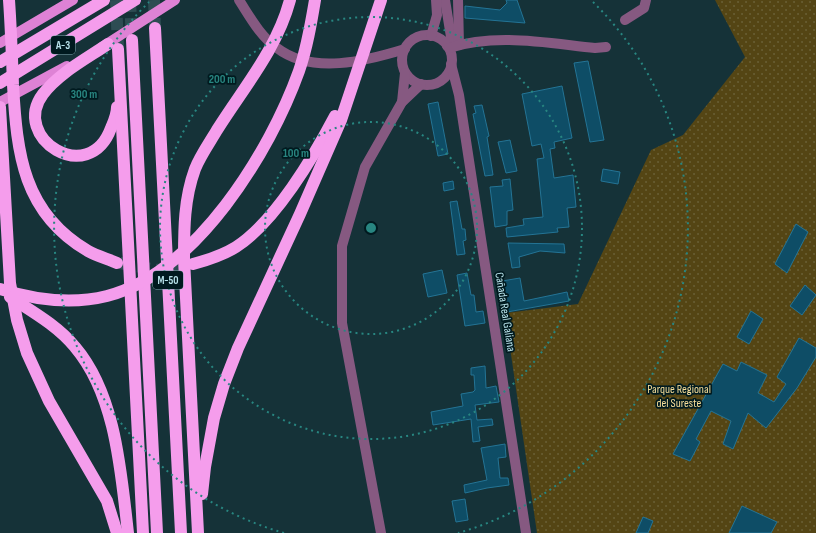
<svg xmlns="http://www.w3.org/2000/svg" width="816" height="533" font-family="'Sofia Sans Condensed',sans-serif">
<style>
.grass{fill:url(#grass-dots)}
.building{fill:#0e4d66;stroke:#247495}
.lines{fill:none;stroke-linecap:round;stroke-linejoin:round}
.highway-tunnel{stroke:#2d4c53;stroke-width:12;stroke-dasharray:12 6;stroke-linecap:butt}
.minor{stroke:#865981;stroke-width:10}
.major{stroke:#de82d5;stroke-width:10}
.highway{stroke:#f59dec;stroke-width:12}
.ring{fill:none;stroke:#288681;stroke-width:2;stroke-dasharray:2 4}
.labels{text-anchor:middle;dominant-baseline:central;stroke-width:3.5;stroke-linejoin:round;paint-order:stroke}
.shield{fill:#001a1f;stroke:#80a6ad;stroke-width:1}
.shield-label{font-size:11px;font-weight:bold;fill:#b7e2ea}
.street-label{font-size:12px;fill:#b7e2ea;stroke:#001a1f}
.park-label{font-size:12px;fill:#f8df9a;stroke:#001a1f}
.centre{fill:#288681;stroke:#001a1f;stroke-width:2}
.ring-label{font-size:12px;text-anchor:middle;font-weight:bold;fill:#288681;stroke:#001a1f;stroke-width:3.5;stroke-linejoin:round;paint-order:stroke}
</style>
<defs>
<pattern id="grass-dots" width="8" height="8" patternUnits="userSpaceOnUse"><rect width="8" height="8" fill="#544514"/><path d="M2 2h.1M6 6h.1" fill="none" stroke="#6a6036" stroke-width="1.8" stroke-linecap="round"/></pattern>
</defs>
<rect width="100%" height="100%" fill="#153238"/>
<polygon class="grass" points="715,0 816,0 816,533 537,533 505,313 578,304 651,150 683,135 745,57"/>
<g class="building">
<polygon points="506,0 517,0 525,23 465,18 465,6 500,10 507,3"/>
<polygon points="588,61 604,140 590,142 574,63"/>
<polygon points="562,86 572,138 554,142 555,148 550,149 554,178 573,175 576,207 567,208 569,227 557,228 558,232 507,237 506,228 524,225 523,219 543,217 537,159 544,158 541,144 532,146 522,94"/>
<polygon points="438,102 448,154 438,156 428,104"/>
<polygon points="482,105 489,136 487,137 493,175 485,176 473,114 476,113 474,106"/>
<polygon points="510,140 517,171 506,173 498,142"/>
<polygon points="603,169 620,172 618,184 601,181"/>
<polygon points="510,179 513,210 507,211 507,225 495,227 490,187 503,186 502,180"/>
<polygon points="453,181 454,189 444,191 443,183"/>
<polygon points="457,201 462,229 465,229 466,240 463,241 465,254 457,255 450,202"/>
<polygon points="796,224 808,232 787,273 775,264"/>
<polygon points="508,243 564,244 565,253 540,251 519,257 520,267 512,268"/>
<polygon points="442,270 447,293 428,297 423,274"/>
<polygon points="467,273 471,295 474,295 476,312 483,311 485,323 465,326 457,275"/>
<polygon points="520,278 524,301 567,292 569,301 507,312 502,281"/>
<polygon points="805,285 816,295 802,315 790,306"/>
<polygon points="751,311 763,319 749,344 737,337"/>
<polygon points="799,338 816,348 816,357 797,388 766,428 748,413 733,449 723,444 731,421 711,411 696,439 700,442 690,461 673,454 723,364 737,371 741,362 767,375 758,393 774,402 786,384 777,377"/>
<polygon points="485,366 486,388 496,386 499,402 475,405 477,420 492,419 493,425 478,427 480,441 473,442 471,419 433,425 431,412 463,406 461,394 473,392 475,390 474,375 471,375 471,368"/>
<polygon points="505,444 506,457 498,458 500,478 508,478 509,485 487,488 465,493 464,485 487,480 481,448"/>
<polygon points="465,499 468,520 456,522 452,501"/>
<polygon points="742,506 777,522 771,533 729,533"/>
<polygon points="643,517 653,521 648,533 636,533"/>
</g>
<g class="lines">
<g class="highway-tunnel">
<polyline points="116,0 118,47"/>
<polyline points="130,0 132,40"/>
<polyline points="154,0 155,28"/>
<polyline points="120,263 157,270 193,264"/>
</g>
<g class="minor">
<path d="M239 0C250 17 260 36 277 48 312 75 366 61 405 49"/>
<polyline points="445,0 451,37 447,46"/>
<polyline points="458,0 459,45"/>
<polyline points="625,20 644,8 646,0"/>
<circle cx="427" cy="60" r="25"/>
<polyline points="431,36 437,15 436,0"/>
<path d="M449 48C496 33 546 43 595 48L606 47"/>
<polyline points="451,64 459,95 526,533"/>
<polyline points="402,102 405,73"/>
<polyline points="381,533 342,323 342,246 365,167 402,102 421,84"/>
</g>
<g class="major">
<polyline points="0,43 73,0"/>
<polyline points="102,47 175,0"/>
<polyline points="0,102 67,66"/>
</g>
<g class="highway">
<path d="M9 0C11 28 12 57 13 85 17 154 23 213 88 251 97 256 108 259 117 263"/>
<polyline points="155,28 181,533"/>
<polyline points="132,40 157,533"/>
<path d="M108 44C86 59 59 73 43 94 10 138 89 188 111 128 114 121 117 115 117 107"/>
<polyline points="118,49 143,533"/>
<polyline points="0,62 104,0"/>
<polyline points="0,83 135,0"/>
<polyline points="0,107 10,283 17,320 27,353 49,401 107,501 117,533"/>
<path d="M193 264C208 260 223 255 236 247 275 222 314 156 335 116"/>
<path d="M0 289C35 300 71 305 107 296 196 273 270 152 299 71 307 48 311 24 315 0"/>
<path d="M10 297C33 312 58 326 75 347 116 395 121 473 128 533"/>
<polyline points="202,494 205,467 214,418 224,384 238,348 300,214 341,120 381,0"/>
<path d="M198 533 184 259C184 229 184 199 195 169 200 156 210 142 217 130 244 87 277 49 290 0"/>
</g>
</g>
<g class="ring">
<circle cx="371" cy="228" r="106"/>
<circle cx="371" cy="228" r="211"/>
<path d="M284 533A317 317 0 0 1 149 2M593 2A317 317 0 0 1 458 533"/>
</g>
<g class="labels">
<g class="shield">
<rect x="51" y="36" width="24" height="18" rx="3"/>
<rect x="153" y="271" width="30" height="18" rx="3"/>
</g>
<g class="shield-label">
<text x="63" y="45">A-3</text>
<text x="168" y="280">M-50</text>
</g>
<g class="street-label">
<text transform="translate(505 312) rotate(81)">Cañada Real Galiana</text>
</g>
<g class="park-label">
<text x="679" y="389">Parque Regional<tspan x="679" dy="14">del Sureste</tspan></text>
</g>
</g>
<circle cx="371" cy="228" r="6" class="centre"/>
<g class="ring-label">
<text x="222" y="83">200 m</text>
<text x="84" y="98">300 m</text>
<text x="296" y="157">100 m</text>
</g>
</svg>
